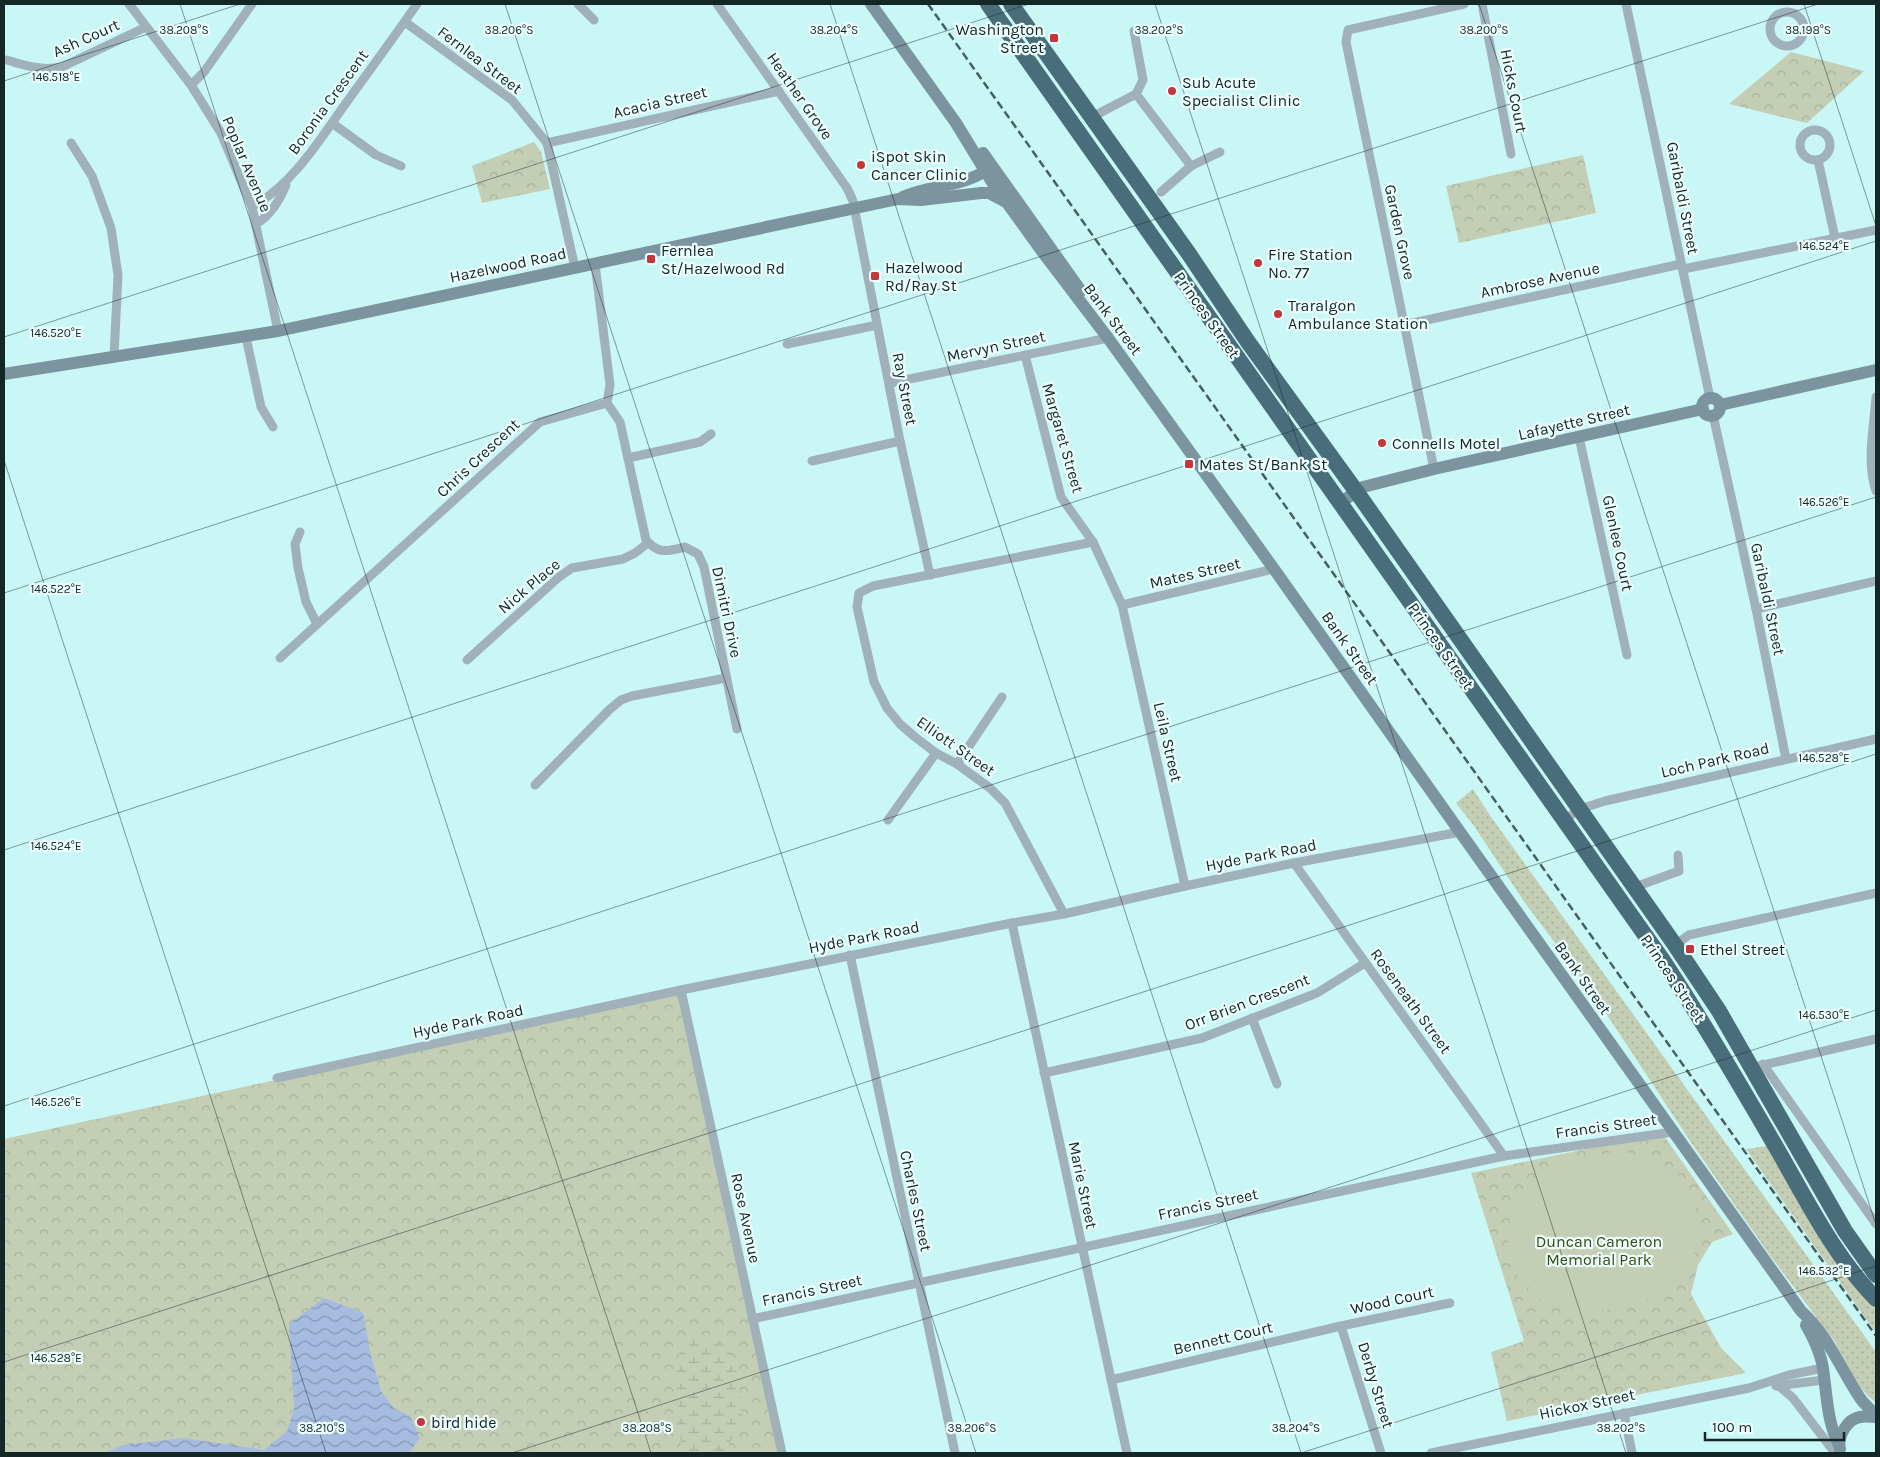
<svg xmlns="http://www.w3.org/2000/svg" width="1880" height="1457" font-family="Karla,sans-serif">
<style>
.grass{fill:url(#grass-dots)}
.forest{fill:url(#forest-crowns)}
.wetland{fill:url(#wetland-marsh)}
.pitch{fill:#c4ceb4}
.water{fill:url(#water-waves)}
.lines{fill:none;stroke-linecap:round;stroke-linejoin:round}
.street{stroke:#a1b1b9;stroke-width:9}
.secondary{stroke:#7c949f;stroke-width:12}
.highway{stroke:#4a6d7c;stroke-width:16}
.rail{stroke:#46605f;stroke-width:2.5;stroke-dasharray:8 4;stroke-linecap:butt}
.ticks{fill:none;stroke:#142625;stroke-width:1;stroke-opacity:0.45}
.poi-dot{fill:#c5353b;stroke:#ecfefd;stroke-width:2}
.labels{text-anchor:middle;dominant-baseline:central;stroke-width:4.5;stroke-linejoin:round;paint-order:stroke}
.poi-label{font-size:16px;fill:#142625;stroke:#ecfefd;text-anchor:start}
.street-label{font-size:16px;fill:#142625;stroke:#ecfefd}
.park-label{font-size:16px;fill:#384a0c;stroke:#ecfefd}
.ticks-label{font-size:12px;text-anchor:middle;fill:#142625;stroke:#ecfefd;stroke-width:4.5;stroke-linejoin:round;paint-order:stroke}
</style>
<defs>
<pattern id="grass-dots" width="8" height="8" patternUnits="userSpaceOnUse" patternTransform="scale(1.25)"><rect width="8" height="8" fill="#c4ceb4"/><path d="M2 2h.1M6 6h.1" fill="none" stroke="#a8b19b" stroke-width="1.8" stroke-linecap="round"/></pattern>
<pattern id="forest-crowns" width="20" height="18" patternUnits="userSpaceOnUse" patternTransform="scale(1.25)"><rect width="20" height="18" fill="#c4ceb4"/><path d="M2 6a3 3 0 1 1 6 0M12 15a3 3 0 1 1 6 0" fill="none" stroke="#a8b19b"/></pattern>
<pattern id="wetland-marsh" width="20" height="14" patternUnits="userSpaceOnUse" patternTransform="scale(1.25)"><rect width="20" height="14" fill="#c4ceb4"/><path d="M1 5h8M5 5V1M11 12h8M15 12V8" fill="none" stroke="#a8b19b"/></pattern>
<pattern id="water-waves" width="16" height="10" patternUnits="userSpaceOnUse" patternTransform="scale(1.25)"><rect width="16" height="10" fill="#a5bbe0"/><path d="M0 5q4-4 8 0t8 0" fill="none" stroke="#8598b5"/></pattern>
</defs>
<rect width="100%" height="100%" fill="#c9f7f5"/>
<g class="grass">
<polygon points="1473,789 1489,814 1876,1352 1876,1403 1867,1395 1857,1383 1835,1342 1769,1254 1692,1144 1592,992 1525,903 1474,826 1456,803"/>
<polygon points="1767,1146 1856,1287 1876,1309 1876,1333 1746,1149"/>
</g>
<g class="forest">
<polygon points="1791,52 1864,71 1807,123 1729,104"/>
<polygon points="534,142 541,152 550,189 482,203 472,166"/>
<polygon points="1583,155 1596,213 1459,243 1446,186"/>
<polygon points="680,992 779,1453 4,1453 4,1139"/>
<polygon points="1662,1133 1733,1234 1712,1242 1698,1265 1691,1294 1721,1348 1746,1373 1507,1421 1491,1352 1524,1341 1471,1173"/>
</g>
<polygon class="wetland" points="694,1340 716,1341 731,1353 738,1374 742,1417 725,1453 682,1453 676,1383 679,1354"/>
<polygon class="pitch" points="1621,1151 1655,1159 1678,1175 1693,1198 1698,1215 1699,1245 1681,1277 1645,1302 1582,1315 1541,1301 1515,1272 1507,1240 1513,1205 1533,1179 1559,1162"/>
<polygon class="water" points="324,1298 363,1313 371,1356 381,1391 394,1408 410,1416 420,1438 409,1453 104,1453 123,1445 184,1438 264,1450 287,1431 294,1409 289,1324"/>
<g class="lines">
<g class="street">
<polyline points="129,4 191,85 221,133 252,207 278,331"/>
<polyline points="578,4 594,20"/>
<polyline points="717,4 847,188 853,201 900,441 930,575"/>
<polyline points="1482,4 1511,154"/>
<polyline points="1626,4 1710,398"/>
<circle cx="1787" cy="29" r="17"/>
<polyline points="405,22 512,100 547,143 575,268"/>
<polyline points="1134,31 1143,80 1136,94"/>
<path d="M7 60C26 66 42 71 62 67L146 27"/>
<polyline points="191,85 204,72 252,4"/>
<polyline points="1092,117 1136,94 1191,166 1220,152"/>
<polyline points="332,123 376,155 401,166"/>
<circle cx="1815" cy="145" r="15"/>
<polyline points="71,143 92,176 111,228 118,275 114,356"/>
<polyline points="547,143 779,91"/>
<polyline points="1818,160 1835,238"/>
<polyline points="1161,192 1191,166"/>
<path d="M252 207C293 184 319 141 346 103 370 70 394 37 417 4"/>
<path d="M256 224C271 215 279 201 286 185"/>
<polyline points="1683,269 1876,230"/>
<polyline points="1404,325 1681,264"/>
<polyline points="246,337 261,407 273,427"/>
<polyline points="787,344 877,325"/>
<polyline points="1025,355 1061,497 1093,542 1122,605 1185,886"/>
<polyline points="890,383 1108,338"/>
<path d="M1876 397C1874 427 1866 462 1876 491"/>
<path d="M607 403 620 422 646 540C659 555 668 551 685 547L698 554 704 567 737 729"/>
<polyline points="1713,415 1756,609 1786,759"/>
<polyline points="1579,437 1627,655"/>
<polyline points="628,458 700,442 711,434"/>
<polyline points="812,461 900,441"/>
<polyline points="1434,469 1346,42 1348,30 1464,4"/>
<polyline points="300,532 295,544 298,568 306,602 317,624"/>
<polyline points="1122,605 1274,569"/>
<polyline points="1756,609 1876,581"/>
<polyline points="280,658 540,422 607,403 610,385 595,264"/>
<polyline points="467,660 559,577 572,568 623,559 635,553 648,543"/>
<polyline points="957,764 1002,697"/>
<polyline points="535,785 609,710 621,700 632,696 726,678"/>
<polyline points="888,820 936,753"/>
<polyline points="1564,820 1580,809 1605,801 1876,739"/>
<polyline points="1294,863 1504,1156"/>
<polyline points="1635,887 1679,871 1678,855"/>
<polyline points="1064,914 1005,803 990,788 957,764 936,753 915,737 900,724 887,708 874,682 857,607 859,593 873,586 1093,542"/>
<polyline points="1012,923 1127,1453"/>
<polyline points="1675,945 1689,935 1876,893"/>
<polyline points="850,955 955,1453"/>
<polyline points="681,990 782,1453"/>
<polyline points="1252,1018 1277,1084"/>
<polyline points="1763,1064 1876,1224"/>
<polyline points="1759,1066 1876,1039"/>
<polyline points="1044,1073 1202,1038 1317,993 1365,963"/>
<polyline points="277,1078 681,990 1012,923 1064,914 1185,886 1294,863 1460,832"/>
<polyline points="752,1319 1504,1156 1673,1132"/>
<polyline points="1341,1326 1381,1453"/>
<polyline points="1111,1380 1341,1326 1450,1303"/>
<polyline points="1776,1386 1824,1380"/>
<polyline points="1779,1386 1793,1398 1832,1449 1838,1453"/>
<polyline points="1624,1413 1632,1453"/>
<polyline points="1431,1453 1749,1388 1789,1375 1823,1368"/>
</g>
<g class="secondary">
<path d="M871 4 956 123 992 182 1041 250 1108 338 1274 569 1460 832 1801 1311C1828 1335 1840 1368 1860 1398 1864 1404 1871 1410 1876 1415"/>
<polyline points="983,153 1081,291"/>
<path d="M903 197C929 185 961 187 985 171"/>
<polyline points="4,374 278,331 898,199 921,200 981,193 989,193 1004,201"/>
<circle cx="1711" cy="407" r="9"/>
<polyline points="1720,405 1876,370"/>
<polyline points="1340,503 1363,487 1434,469 1703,409"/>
<path d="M1806 1325C1814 1339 1821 1353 1823 1369 1827 1395 1827 1422 1839 1445"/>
<path d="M1840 1449C1837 1437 1847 1419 1860 1417 1865 1416 1871 1417 1876 1417"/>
</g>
<g class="highway">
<path d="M988 4 1662 959C1702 1020 1739 1083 1776 1147 1806 1199 1834 1256 1876 1299"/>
<polyline points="1011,4 1189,254 1248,342 1356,491 1675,945 1719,1011 1845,1231 1876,1275"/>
</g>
<polyline class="rail" points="928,4 1876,1336"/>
</g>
<path class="ticks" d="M180 4 651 1453M505 4 976 1453M830 4 1301 1453M1155 4 1626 1453M1479 4 1876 1225M1804 4 1876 226M4 81 240 4M4 337 1029 4M4 460 326 1453M4 593 1818 4M4 850 1876 241M4 1106 1876 497M4 1362 1876 754M512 1453 1876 1010M1301 1453 1876 1266"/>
<g class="poi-dot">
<rect x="1049" y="33" width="10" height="10" rx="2.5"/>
<circle cx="1172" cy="91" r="5"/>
<circle cx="861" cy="165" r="5"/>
<rect x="646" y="254" width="10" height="10" rx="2.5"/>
<circle cx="1258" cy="263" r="5"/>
<rect x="870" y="271" width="10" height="10" rx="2.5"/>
<circle cx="1278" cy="314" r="5"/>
<circle cx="1382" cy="443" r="5"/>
<rect x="1184" y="459" width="10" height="10" rx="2.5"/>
<rect x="1685" y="944" width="10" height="10" rx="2.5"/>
<circle cx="421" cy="1422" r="5"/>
</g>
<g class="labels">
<g class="poi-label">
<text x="1044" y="29" text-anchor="end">Washington<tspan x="1044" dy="18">Street</tspan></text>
<text x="1182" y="82">Sub Acute<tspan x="1182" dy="18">Specialist Clinic</tspan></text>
<text x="871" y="156">iSpot Skin<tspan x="871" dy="18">Cancer Clinic</tspan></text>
<text x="661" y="250">Fernlea<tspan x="661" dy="18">St/Hazelwood Rd</tspan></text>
<text x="1268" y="254">Fire Station<tspan x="1268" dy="18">No. 77</tspan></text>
<text x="885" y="267">Hazelwood<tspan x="885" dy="18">Rd/Ray St</tspan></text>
<text x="1288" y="305">Traralgon<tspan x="1288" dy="18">Ambulance Station</tspan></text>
<text x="1392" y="443">Connells Motel</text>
<text x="1199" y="464">Mates St/Bank St</text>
<text x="1700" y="949">Ethel Street</text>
<text x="431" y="1422">bird hide</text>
</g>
<g class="street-label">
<text transform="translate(86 38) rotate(-24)">Ash Court</text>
<text transform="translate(480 60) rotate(37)">Fernlea Street</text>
<text transform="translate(1514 91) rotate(79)">Hicks Court</text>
<text transform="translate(800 96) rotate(55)">Heather Grove</text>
<text transform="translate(328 102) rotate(-54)">Boronia Crescent</text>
<text transform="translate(660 102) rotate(-13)">Acacia Street</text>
<text transform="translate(247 164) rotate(67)">Poplar Avenue</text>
<text transform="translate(1683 198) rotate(79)">Garibaldi Street</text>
<text transform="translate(1400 232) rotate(78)">Garden Grove</text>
<text transform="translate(508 265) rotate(-12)">Hazelwood Road</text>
<text transform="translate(1540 280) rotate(-12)">Ambrose Avenue</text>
<text transform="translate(1207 315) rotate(55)">Princes Street</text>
<text transform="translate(1113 319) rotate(53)">Bank Street</text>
<text transform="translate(996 346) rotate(-12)">Mervyn Street</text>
<text transform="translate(905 389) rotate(79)">Ray Street</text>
<text transform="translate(1574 422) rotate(-13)">Lafayette Street</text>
<text transform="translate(1063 438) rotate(74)">Margaret Street</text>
<text transform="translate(478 458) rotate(-43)">Chris Crescent</text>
<text transform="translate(1618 543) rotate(78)">Glenlee Court</text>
<text transform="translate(1195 573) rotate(-13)">Mates Street</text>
<text transform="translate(529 586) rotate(-40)">Nick Place</text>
<text transform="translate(1768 599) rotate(78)">Garibaldi Street</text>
<text transform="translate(727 612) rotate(78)">Dimitri Drive</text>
<text transform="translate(1441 646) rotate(55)">Princes Street</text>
<text transform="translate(1350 648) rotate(55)">Bank Street</text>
<text transform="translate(1168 742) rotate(77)">Leila Street</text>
<text transform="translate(956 746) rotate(35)">Elliott Street</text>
<text transform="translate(1715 760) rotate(-13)">Loch Park Road</text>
<text transform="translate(1261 855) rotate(-11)">Hyde Park Road</text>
<text transform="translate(864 937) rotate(-11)">Hyde Park Road</text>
<text transform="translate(1583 978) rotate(55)">Bank Street</text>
<text transform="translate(1673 978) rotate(56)">Princes Street</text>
<text transform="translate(1411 1001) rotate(54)">Roseneath Street</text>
<text transform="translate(1247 1002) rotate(-21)">Orr Brien Crescent</text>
<text transform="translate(468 1021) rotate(-12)">Hyde Park Road</text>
<text transform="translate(1606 1126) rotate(-8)">Francis Street</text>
<text transform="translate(1083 1185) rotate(78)">Marie Street</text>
<text transform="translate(916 1201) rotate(78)">Charles Street</text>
<text transform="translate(1208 1204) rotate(-12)">Francis Street</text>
<text transform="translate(746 1218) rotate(78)">Rose Avenue</text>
<text transform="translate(812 1290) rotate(-12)">Francis Street</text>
<text transform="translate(1392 1300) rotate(-12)">Wood Court</text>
<text transform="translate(1223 1338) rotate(-13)">Bennett Court</text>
<text transform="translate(1376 1385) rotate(73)">Derby Street</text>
<text transform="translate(1587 1404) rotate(-12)">Hickox Street</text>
</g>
<g class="park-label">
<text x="1599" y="1241">Duncan Cameron<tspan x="1599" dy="18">Memorial Park</tspan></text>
</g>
</g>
<g class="ticks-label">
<text x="184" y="34">38.208°S</text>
<text x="509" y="34">38.206°S</text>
<text x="834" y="34">38.204°S</text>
<text x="1159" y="34">38.202°S</text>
<text x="1484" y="34">38.200°S</text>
<text x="1808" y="34">38.198°S</text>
<text x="56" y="81">146.518°E</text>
<text x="1824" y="250">146.524°E</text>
<text x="56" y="337">146.520°E</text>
<text x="1824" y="506">146.526°E</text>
<text x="56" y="593">146.522°E</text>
<text x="1824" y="762">146.528°E</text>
<text x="56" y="850">146.524°E</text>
<text x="1824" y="1019">146.530°E</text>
<text x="56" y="1106">146.526°E</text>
<text x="1824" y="1275">146.532°E</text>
<text x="56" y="1362">146.528°E</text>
<text x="322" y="1432">38.210°S</text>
<text x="647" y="1432">38.208°S</text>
<text x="972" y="1432">38.206°S</text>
<text x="1296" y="1432">38.204°S</text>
<text x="1621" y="1432">38.202°S</text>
</g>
<rect width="1880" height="1457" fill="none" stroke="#142625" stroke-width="10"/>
<path d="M1705 1432v8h139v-8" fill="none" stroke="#142625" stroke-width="2.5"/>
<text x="1712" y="1432" font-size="15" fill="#142625" stroke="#ecfefd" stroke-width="4" paint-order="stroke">100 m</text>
</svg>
